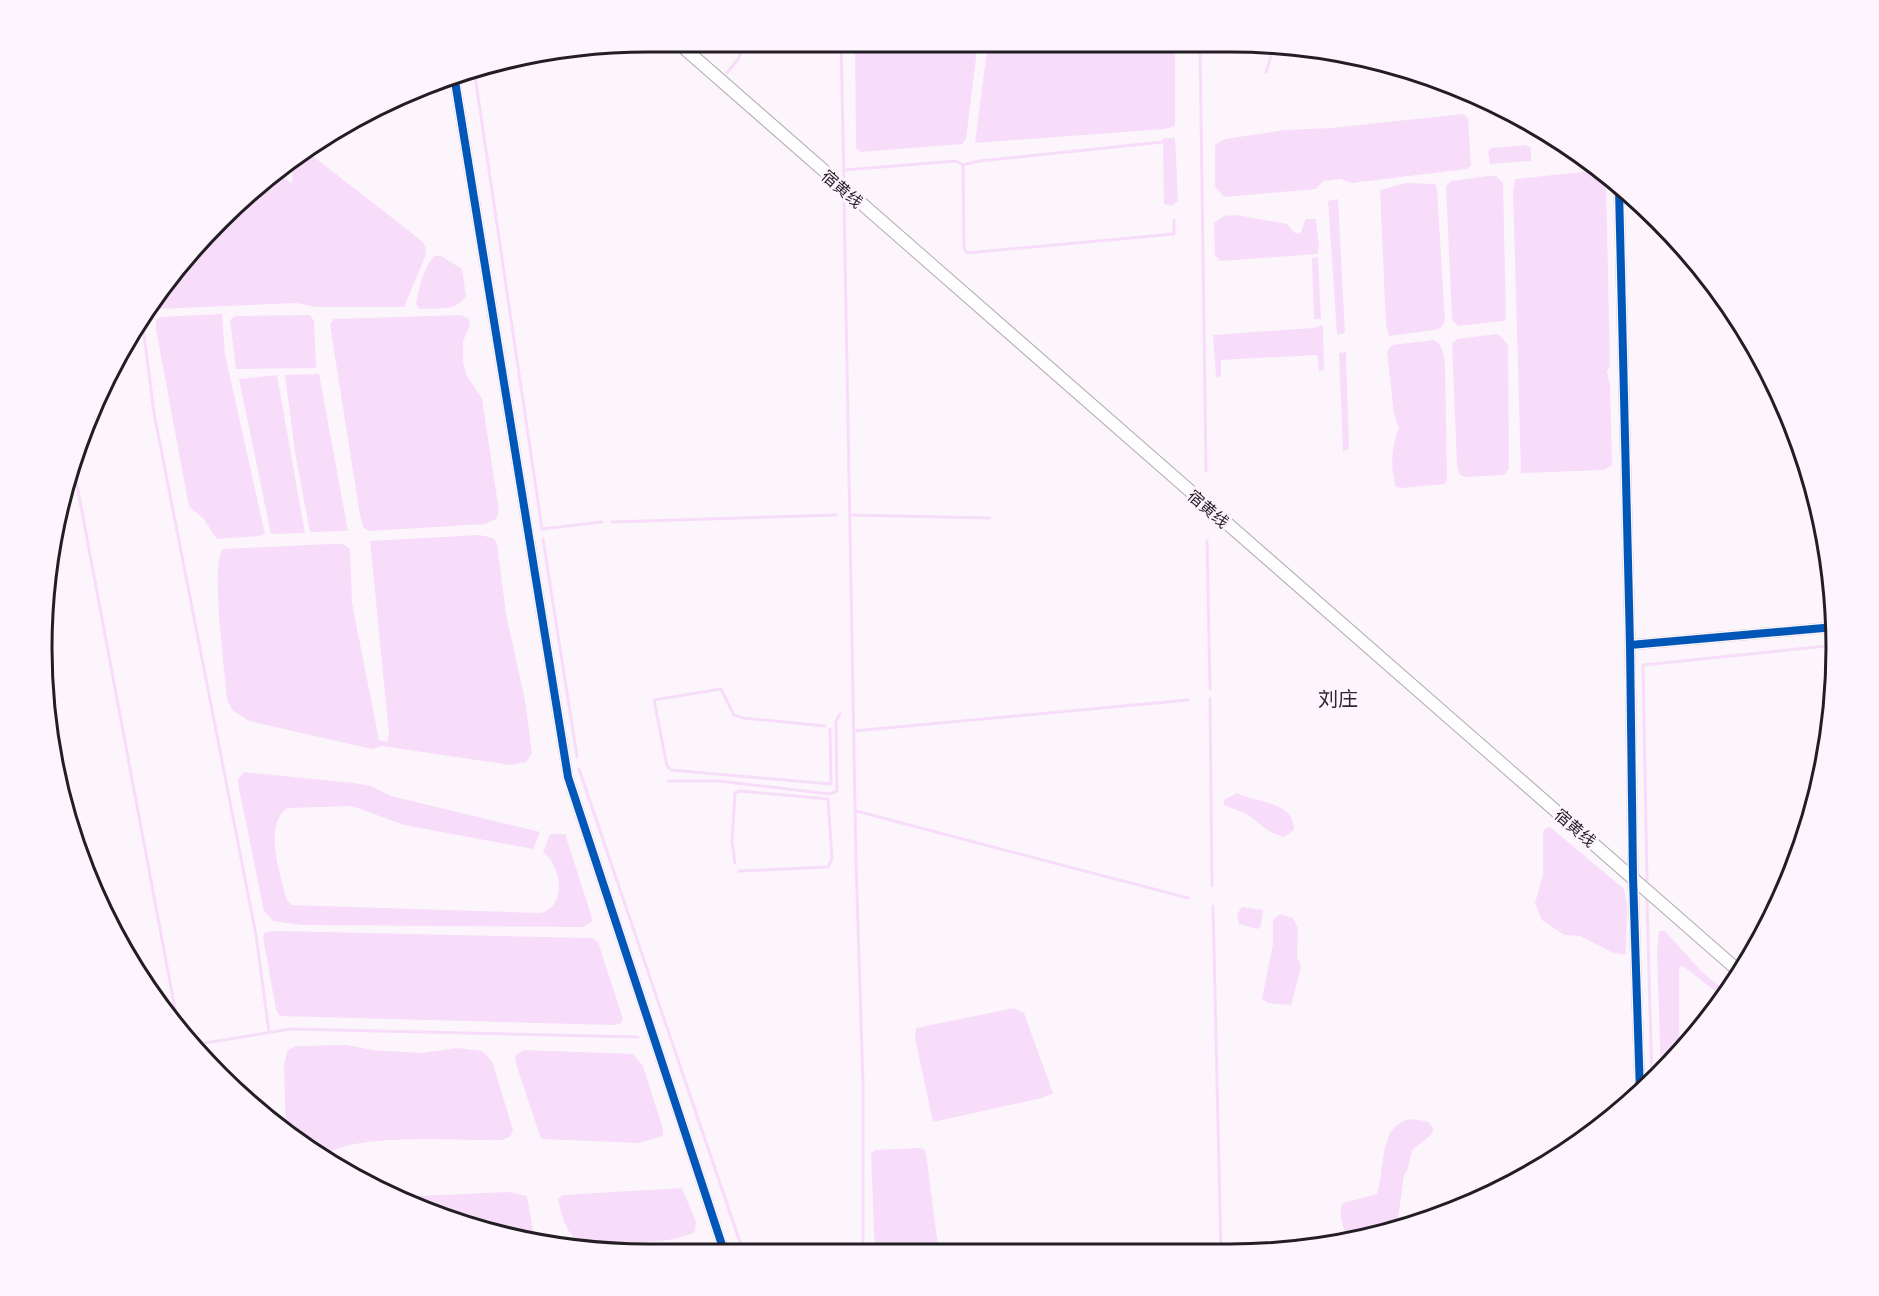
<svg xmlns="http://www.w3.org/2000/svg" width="1879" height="1296" font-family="Helvetica,'Noto Sans SC',sans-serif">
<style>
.water{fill:#f7ddf9}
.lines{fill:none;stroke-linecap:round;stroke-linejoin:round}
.stream{stroke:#f7ddf9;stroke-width:3}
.minor-casing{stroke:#b3adb3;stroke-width:11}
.major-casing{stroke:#b3adb3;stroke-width:14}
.minor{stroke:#fffeff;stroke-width:9}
.major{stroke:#fffeff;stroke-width:12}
.cycleway-casing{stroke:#fef4fe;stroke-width:11}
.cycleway{stroke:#0057b8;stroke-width:8}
.labels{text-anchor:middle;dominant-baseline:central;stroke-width:6;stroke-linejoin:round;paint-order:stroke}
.street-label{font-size:16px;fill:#231e24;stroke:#fef4fe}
.quarter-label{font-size:20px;fill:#312532;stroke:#fef4fe}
.rim{fill:none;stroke:#231e24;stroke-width:3}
</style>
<rect width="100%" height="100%" fill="#fcf6fc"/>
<g class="water">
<polygon points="855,42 978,42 966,139 962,144 861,152 856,148"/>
<polygon points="988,42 1175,42 1175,126 1165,129 975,143"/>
<polygon points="1463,114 1468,118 1471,166 1466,169 1352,183 1340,179 1323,181 1316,189 1224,197 1215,186 1215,145 1225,139 1285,130 1331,128"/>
<polygon points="1163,138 1175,138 1178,201 1172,206 1164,204"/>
<polygon points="1525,145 1531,148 1531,161 1490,164 1488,151 1491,148"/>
<polygon points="305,150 422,241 426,248 425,257 404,307 316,307 296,303 157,309 153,303 192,249 278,174 292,183 292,162"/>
<polygon points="1594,171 1605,177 1606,181 1610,366 1607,371 1610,385 1612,465 1604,470 1521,473 1513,191 1515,179"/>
<polygon points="1488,176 1496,176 1503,183 1506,318 1504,321 1458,326 1452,320 1446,186 1451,181"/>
<polygon points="1406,183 1435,184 1437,189 1445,321 1442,327 1435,330 1389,336 1386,325 1380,190"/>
<polygon points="1338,199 1345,333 1337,335 1328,201"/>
<polygon points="1236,215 1287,224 1295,233 1300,234 1306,219 1316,219 1319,247 1317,254 1220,261 1215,255 1214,223 1224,216"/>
<path d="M434 256H441L462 269 466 296C456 312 437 308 420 309L416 304C419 289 423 268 434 256Z"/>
<polygon points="1318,257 1321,319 1314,319 1312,258"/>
<polygon points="222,314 225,354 265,534 260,536 217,539 203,518 189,507 156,329 156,320 161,317"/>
<polygon points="310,315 314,321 316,368 236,369 230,320 235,316"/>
<polygon points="461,315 468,318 470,325 463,341 463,362 467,376 482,399 499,511 496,519 485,524 369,531 363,527 360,515 330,325 334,319"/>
<polygon points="1323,325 1324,370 1319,371 1317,355 1221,360 1221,376 1216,377 1213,335 1313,328"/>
<polygon points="1498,334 1508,345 1509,468 1504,475 1466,477 1460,475 1457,465 1452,343 1457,339"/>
<path d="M1434 340C1444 346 1444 357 1445 367L1447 480 1445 484 1402 488 1396 487C1390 467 1391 447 1399 428L1394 414 1387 352 1392 345Z"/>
<polygon points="1346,352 1349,449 1343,451 1339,353"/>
<polygon points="319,374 348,531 310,532 295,452 285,375"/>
<polygon points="277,375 305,533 271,534 239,379"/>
<path d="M479 535 494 538 497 544 506 614 525 700 532 753 526 762 510 765 382 746 372 749 249 721 232 710 227 699C225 673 210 564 223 549L330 544H343L350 549 352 603 379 740 387 742 389 733 370 541Z"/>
<polygon points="48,707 51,713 72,819 54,766"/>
<path d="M244 772 354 783 371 786 391 796 540 832 533 849 404 825 352 806 288 808C262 824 281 874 286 898L291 905 541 913C568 905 561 866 543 852L550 834H565L593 921 583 927 302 925 273 921 264 911 239 789 238 779Z"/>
<path d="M1237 793C1255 803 1295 801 1294 830L1284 837C1269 833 1262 826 1251 817 1244 812 1233 809 1224 805V800Z"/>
<polygon points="1550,827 1624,889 1627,906 1626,955 1611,952 1580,936 1564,935 1542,920 1535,903 1543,875 1543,832 1545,828"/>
<polygon points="1242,907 1263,910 1261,926 1258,929 1239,924 1237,914"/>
<polygon points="1280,914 1293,918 1298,928 1297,957 1301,967 1291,1005 1268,1003 1262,999 1273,944 1273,920"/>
<polygon points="278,931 592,938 598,942 623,1019 620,1024 613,1025 280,1016 276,1010 263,937 265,932"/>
<polygon points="1659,931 1665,931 1701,971 1728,993 1724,998 1683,966 1679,967 1679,1053 1661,1075 1657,952"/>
<polygon points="1014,1008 1024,1013 1053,1093 1042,1098 933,1122 915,1038 916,1028"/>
<path d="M347 1045 372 1050 421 1053 458 1048 482 1051 492 1061 513 1130 510 1137 502 1140C456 1142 357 1131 321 1157L286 1131 284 1066 287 1051 295 1046Z"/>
<polygon points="523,1050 633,1054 643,1066 663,1129 663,1136 639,1143 541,1139 516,1064 515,1056"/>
<path d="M1412 1119 1429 1122 1433 1129 1432 1134 1412 1150 1408 1169 1404 1175 1397 1226 1356 1240 1350 1239C1343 1230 1337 1213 1343 1203L1377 1194C1386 1171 1377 1123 1412 1119Z"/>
<polygon points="918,1148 924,1149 926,1153 939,1254 875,1254 871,1154 875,1150"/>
<path d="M682 1188 696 1222 695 1232C661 1248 614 1240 577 1240 566 1233 560 1211 558 1198L563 1195Z"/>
<polygon points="508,1192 527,1196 535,1243 416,1208 396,1197"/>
<polygon points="699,1243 706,1254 648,1254 583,1248"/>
</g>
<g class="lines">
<g class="stream">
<polyline points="841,42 844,181"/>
<polyline points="1200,42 1206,471"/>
<polyline points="474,69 542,529"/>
<polyline points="1266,72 1274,46"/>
<polyline points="727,73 738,59 745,42"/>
<polyline points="1163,142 979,161 963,165 964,248 967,253 1174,234 1174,220"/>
<polyline points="844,170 956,161 963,165"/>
<polyline points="281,171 282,172"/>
<polyline points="844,200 856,862 863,1084 863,1254"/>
<polyline points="142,319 154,413 256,935 269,1032"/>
<polyline points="74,469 178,1025"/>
<polyline points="849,515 990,518"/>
<polyline points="612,522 836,515"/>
<polyline points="542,529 602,522"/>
<polyline points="543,539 577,757"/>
<polyline points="1207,541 1210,689"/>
<polyline points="1210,698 1212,886"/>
<polyline points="825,726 743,718 734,715 721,689 654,700 667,766 671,770 831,784 830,729"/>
<polyline points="854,731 1188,700"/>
<polyline points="579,769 744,1254"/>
<polyline points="668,781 720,781 830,794 837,791 836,721 840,714"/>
<polyline points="856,811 1188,898"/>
<polyline points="735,863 732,841 735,793 740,791 828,799 832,859 828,867 739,871"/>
<polyline points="1647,880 1643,665 1837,645"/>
<polyline points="1647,899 1652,1083"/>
<polyline points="1213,906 1221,1254"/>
<polyline points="200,1053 198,1044 291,1029 638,1037"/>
</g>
<defs>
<g id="minor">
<polyline points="454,75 568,777 725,1254"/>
<polyline points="1619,189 1630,645"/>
<polyline points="1640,1093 1633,877 1630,645 1835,627"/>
</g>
<polyline id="major" points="677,42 1741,973"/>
</defs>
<use href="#minor" class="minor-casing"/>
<use href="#major" class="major-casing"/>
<use href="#minor" class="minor"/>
<use href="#major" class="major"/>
<defs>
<g id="cycleway">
<polyline points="454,75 568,777 725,1254"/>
<polyline points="1619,189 1630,645"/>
<polyline points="1640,1093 1633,877 1630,645 1835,627"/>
</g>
</defs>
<use href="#cycleway" class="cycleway-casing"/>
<use href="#cycleway" class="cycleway"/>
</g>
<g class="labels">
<g class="street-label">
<text transform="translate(842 189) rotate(41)">宿黄线</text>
<text transform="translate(1208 509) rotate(41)">宿黄线</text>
<text transform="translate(1575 828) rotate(41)">宿黄线</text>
</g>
<g class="quarter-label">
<text x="1338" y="699">刘庄</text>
</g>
</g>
<path d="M0 0H1879V1296H0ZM648 52H1230A596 596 0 0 1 1826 648V648A596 596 0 0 1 1230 1244H648A596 596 0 0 1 52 648V648A596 596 0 0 1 648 52Z" fill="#fef4fe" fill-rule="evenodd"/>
<path class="rim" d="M648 52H1230A596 596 0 0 1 1826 648V648A596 596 0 0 1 1230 1244H648A596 596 0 0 1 52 648V648A596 596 0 0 1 648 52Z"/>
</svg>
